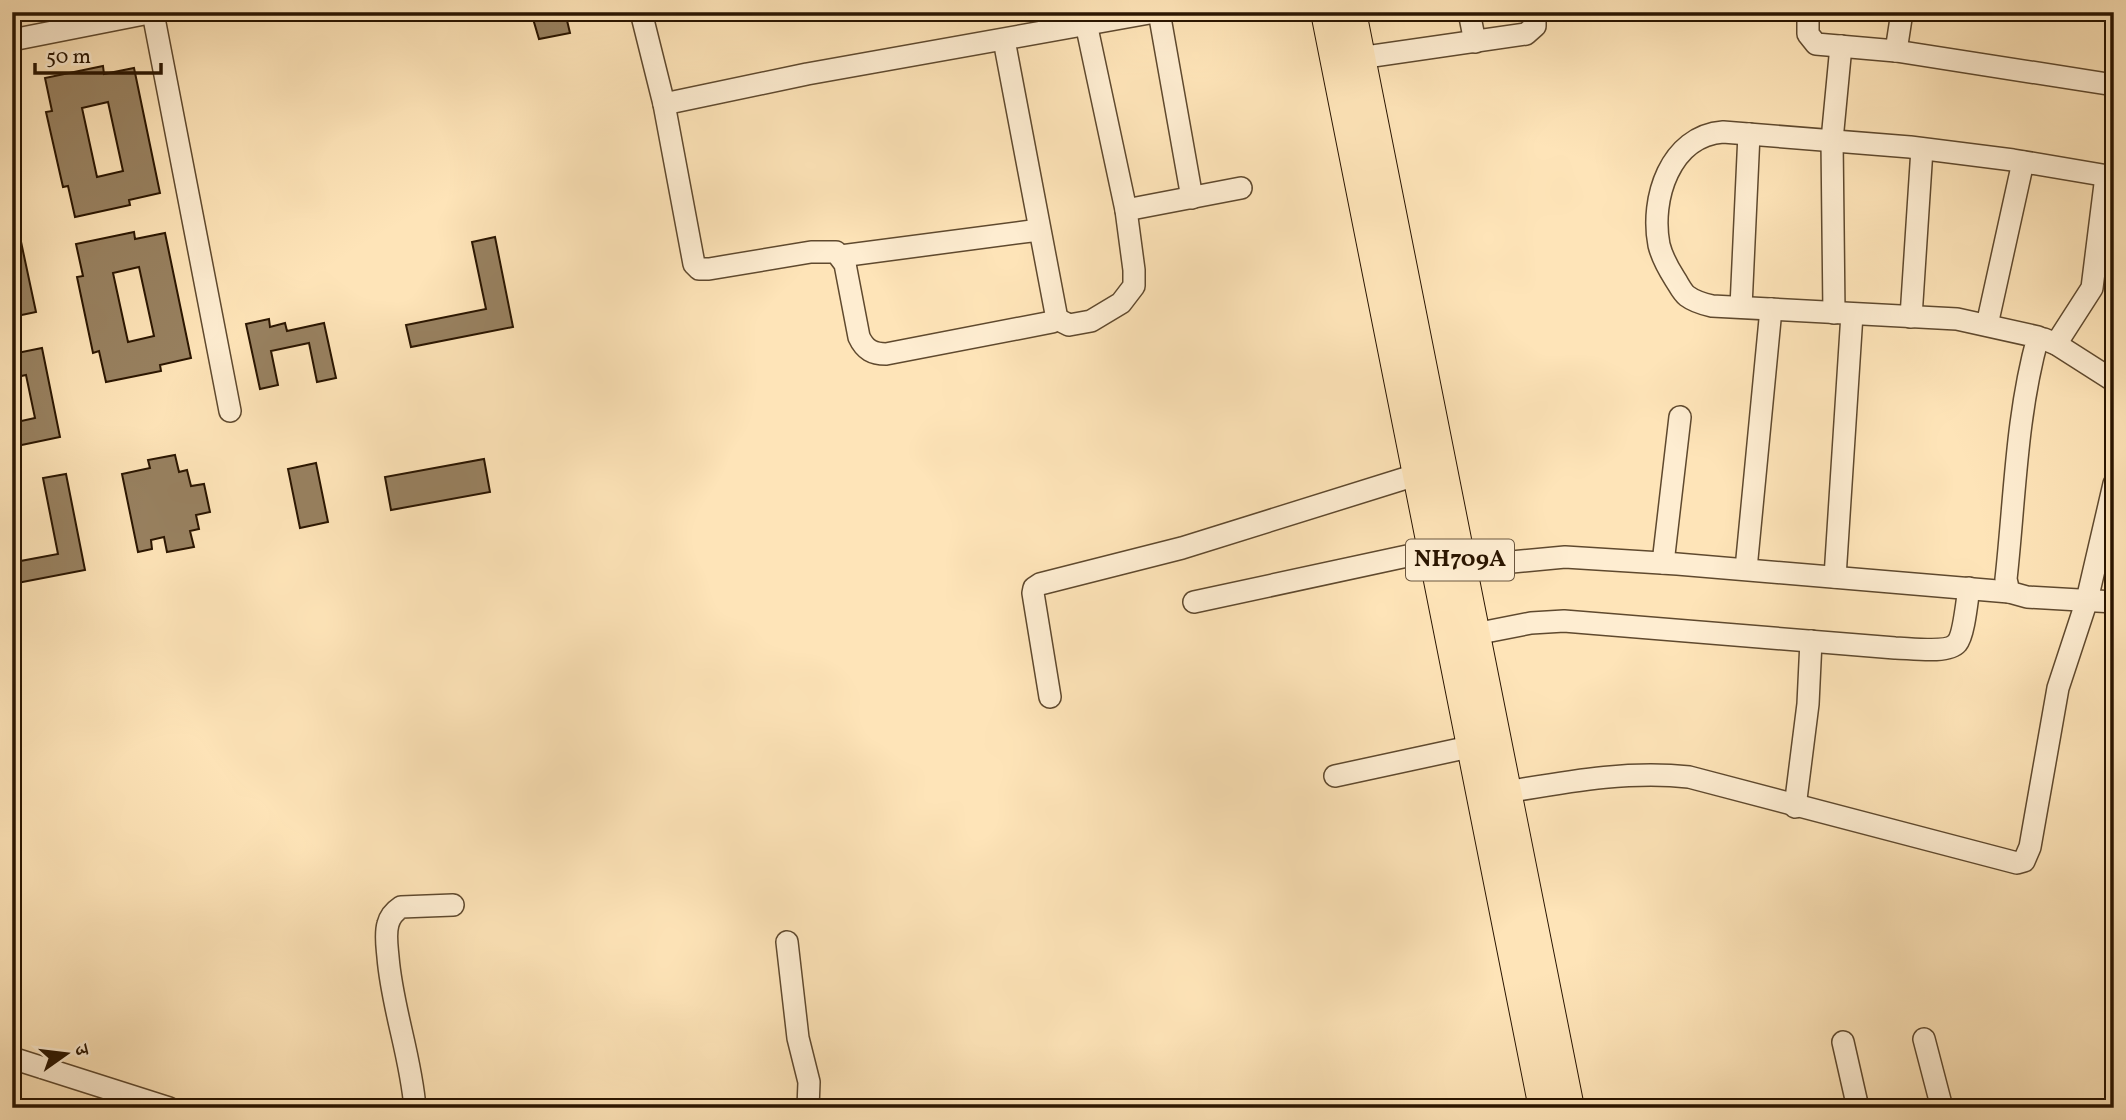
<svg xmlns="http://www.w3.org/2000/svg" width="2126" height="1120" font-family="Vollkorn,'Noto Serif Devanagari',serif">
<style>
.building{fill:#988160;stroke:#2a1500;stroke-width:2;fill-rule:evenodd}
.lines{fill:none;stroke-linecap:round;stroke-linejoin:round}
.minor-casing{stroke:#5f492e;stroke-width:24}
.highway-casing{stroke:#2a1500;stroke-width:34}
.minor{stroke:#feedd1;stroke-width:21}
.highway{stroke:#fee4b8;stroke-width:32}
.labels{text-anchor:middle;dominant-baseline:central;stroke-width:6;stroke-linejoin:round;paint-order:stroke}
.shield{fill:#feedd1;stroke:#6a563f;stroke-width:2}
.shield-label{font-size:24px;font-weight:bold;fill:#2a1500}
</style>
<rect width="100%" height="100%" fill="#fee4b8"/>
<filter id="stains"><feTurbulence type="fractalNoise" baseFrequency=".00286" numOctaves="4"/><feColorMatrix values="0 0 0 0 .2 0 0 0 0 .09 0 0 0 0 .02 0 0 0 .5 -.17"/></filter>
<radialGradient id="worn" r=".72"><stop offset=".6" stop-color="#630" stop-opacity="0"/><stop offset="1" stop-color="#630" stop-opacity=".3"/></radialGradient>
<g class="building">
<polygon points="531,12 565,12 570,33 539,39"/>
<path d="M103 66 104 74 134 68 160 193 129 200 130 205 75 217 68 186 63 187 46 112 52 111 45 78ZM108 102 123 171 97 177 82 108Z"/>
<polygon points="17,223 36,312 12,317 12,224"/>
<path d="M134 232 135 239 165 233 191 358 160 365 161 371 106 382 99 351 93 353 77 277 83 276 76 244ZM139 267 154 336 128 342 113 273Z"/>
<polygon points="495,237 513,327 411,347 406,325 486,309 472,242"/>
<polygon points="269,319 270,327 285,323 287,331 324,323 336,378 317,382 309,343 271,351 278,385 260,389 246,324"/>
<polygon points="42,348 60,437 12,447 12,423 35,418 26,375 12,378 12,354"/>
<polygon points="175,455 179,472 187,470 191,486 204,484 210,512 196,515 199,529 190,531 194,547 167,552 164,537 151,540 152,549 138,552 122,474 150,468 148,460"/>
<polygon points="484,459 490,492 391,510 385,477"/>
<polygon points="316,463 328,522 300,528 288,469"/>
<polygon points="66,474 85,570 12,584 12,549 15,562 58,554 43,478"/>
</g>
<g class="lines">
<defs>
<g id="minor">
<path d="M641 12 664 104 694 264 699 269H709L811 252H836L845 264 859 337C865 350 873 354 886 354L1052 322 1057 319 1004 40"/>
<polyline points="1159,12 1192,198"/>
<polyline points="1469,12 1475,42"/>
<polyline points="1808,12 1808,34 1816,44 1896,51 2114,85"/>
<polyline points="153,13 230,411"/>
<polyline points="12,40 154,12"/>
<polyline points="1896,51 1902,12"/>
<polyline points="1359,58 1526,34 1535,26 1535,12"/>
<polyline points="664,104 807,74 1155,12"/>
<path d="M2114 177 2013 160 1910 147 1723 132C1670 136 1650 199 1659 245 1662 257 1668 268 1675 279 1679 285 1682 292 1687 296 1695 302 1703 304 1712 306L1957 319 2038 337C2016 416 2015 498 2006 579L2009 592 2027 597 2114 602"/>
<polyline points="1126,210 1241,188"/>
<polyline points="841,256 1039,230"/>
<polyline points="1741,307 1749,134"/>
<polyline points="1834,313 1832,140 1841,46"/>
<polyline points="1911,317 1922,149"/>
<polyline points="1057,319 1069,325 1091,321 1121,303 1134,286 1134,270 1126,210 1084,14"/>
<polyline points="1987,325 2023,162"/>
<polyline points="2044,339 2056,344 2114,381"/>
<polyline points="2056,344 2092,288 2106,176"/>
<polyline points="1663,563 1680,417"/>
<polyline points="1448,568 1565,557 1677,564 2009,592"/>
<polyline points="1746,569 1771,309"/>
<polyline points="1835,577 1852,314"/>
<polyline points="1194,602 1435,550"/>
<path d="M1475 634 1531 623 1564 621 1895 648C1909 648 1948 654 1957 643 1964 635 1967 600 1969 588"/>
<polyline points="1050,697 1033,593 1034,588 1040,584 1182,548 1419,474"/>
<polyline points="1335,776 1474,746"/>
<path d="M1506 792C1566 782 1628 770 1689 777L2017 863 2024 861 2030 847 2058 688 2087 600 2114 484"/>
<polyline points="1795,807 1808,704 1811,641"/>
<polyline points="787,942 798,1038 809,1082 808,1108"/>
<polyline points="1924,1039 1942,1108"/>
<polyline points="1843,1042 1858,1108"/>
<polyline points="12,1058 169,1108"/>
<path d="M415 1108C411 1056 392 1008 388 957 387 946 385 934 388 924 390 916 395 911 401 907L453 905"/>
</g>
<g id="highway">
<polyline points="1327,12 1545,1108"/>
<polyline points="1350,12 1568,1108"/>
</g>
</defs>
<use href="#minor" class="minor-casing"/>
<use href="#highway" class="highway-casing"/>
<use href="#minor" class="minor"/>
<use href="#highway" class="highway"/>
</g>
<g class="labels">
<rect class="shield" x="1406" y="539.5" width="108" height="41" rx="5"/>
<g class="shield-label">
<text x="1460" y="560">NH709A</text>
</g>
</g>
<rect width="2126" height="1120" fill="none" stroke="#fee4b8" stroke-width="42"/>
<rect x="14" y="14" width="2098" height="1092" fill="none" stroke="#2a1500" stroke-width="3.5"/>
<rect x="21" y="21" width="2084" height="1078" fill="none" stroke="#2a1500" stroke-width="2"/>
<g transform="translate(66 1054) rotate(76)" stroke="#feedd1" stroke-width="5" paint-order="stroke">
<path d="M0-5L12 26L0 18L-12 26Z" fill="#2a1500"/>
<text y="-10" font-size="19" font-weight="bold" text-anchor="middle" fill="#2a1500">उ</text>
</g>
<path d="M35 63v10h126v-10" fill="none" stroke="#2a1500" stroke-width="3.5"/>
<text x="46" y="63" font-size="21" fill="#2a1500" stroke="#feedd1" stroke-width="5" paint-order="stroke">50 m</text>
<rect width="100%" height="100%" filter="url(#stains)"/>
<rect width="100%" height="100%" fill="url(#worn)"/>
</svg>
